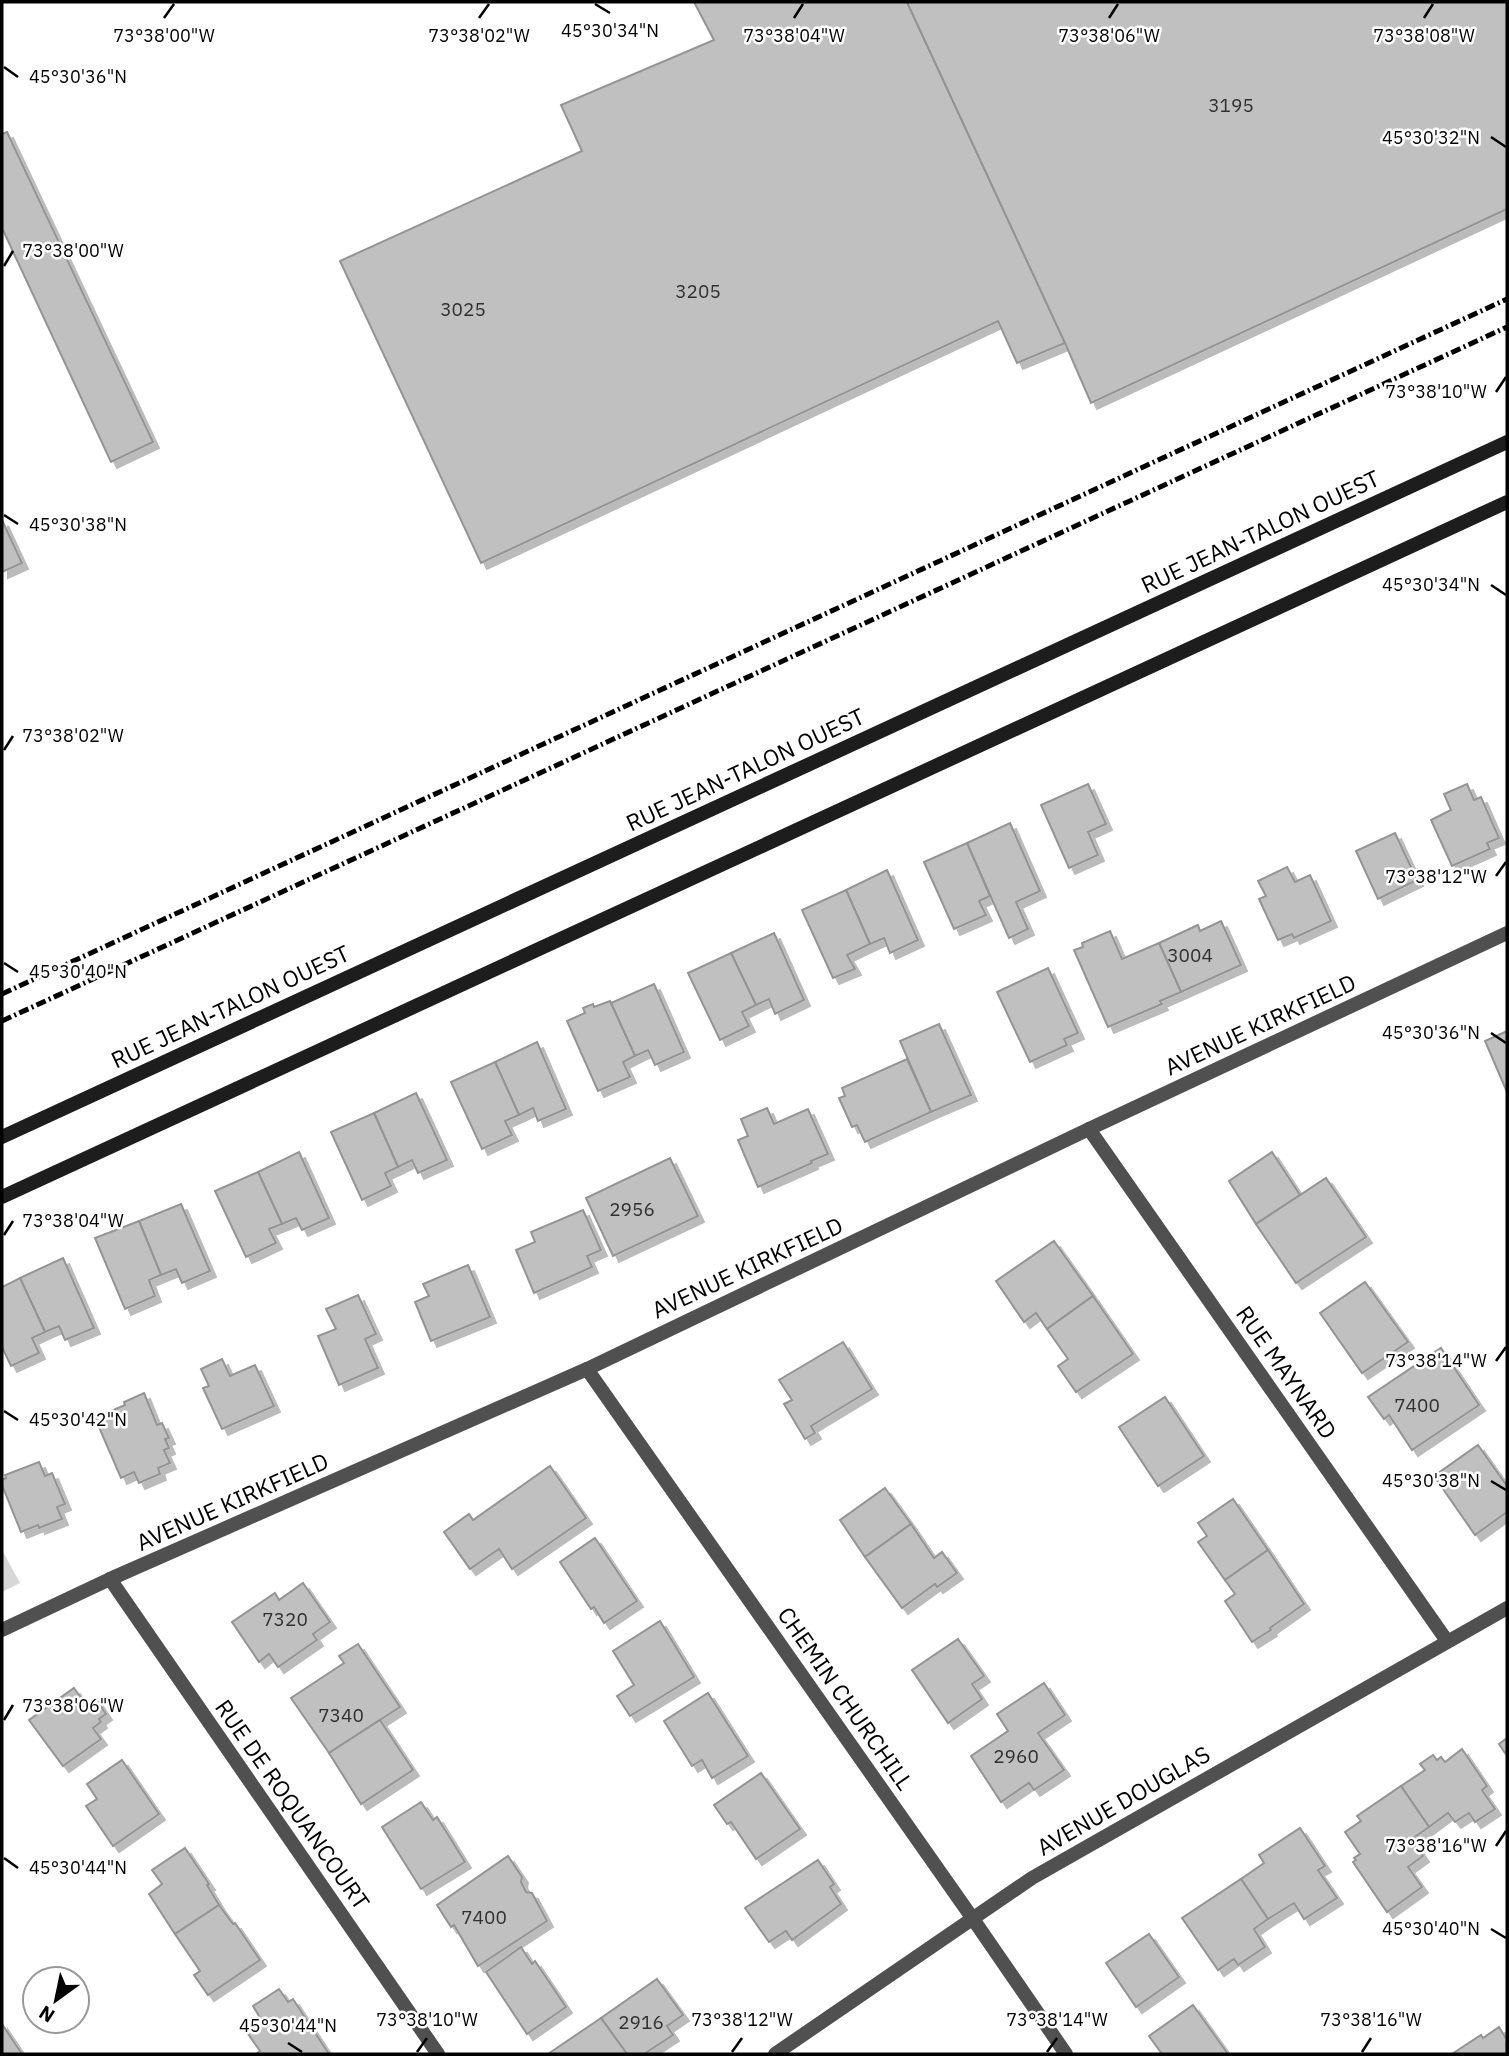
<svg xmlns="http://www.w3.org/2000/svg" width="1509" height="2056" font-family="'IBM Plex Sans',sans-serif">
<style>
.green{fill:#d7d7d7}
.building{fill:#c0c0c0;stroke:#949494;stroke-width:2;filter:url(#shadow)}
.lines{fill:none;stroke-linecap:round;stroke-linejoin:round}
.street{stroke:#505050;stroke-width:14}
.secondary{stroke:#1d1d1d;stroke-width:14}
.rail{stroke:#000;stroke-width:5;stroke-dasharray:10 3.5 2 3.5;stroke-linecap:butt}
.ticks{fill:none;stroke:#000;stroke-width:2.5}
.labels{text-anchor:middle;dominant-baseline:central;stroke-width:5;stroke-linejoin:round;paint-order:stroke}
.number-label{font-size:19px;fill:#303030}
.street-label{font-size:23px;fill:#000;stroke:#fff}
.ticks-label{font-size:18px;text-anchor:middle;fill:#000;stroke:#fff;stroke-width:5;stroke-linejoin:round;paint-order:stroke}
</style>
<defs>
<filter id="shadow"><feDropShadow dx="6" dy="6" stdDeviation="0" flood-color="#0004"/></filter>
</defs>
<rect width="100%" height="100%" fill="#fff"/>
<polygon class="green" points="2,1550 20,1583 2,1592"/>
<g class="building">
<polygon points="694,2 907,2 1065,343 1017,363 998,321 481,563 340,261 582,151 561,105 714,40"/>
<polygon points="907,2 1507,2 1507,209 1091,403 1065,343"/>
<polygon points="7,132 153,442 111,462 2,228 2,134"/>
<polygon points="2,520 22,563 2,572"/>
<polygon points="1088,784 1106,824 1088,832 1098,855 1069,868 1041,805"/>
<polygon points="1467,784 1474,800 1481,797 1499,838 1487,843 1490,849 1452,866 1431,820 1451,810 1444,794"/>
<polygon points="1010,823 1040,891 1016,902 1028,929 1009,938 967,843"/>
<polygon points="1395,833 1417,880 1378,899 1356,851"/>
<polygon points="967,843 990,896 979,901 986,915 954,929 924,862"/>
<polygon points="1287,867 1295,882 1310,875 1331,921 1294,938 1292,934 1278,940 1259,899 1266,896 1258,881"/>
<polygon points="887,870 918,940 890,953 884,938 870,944 846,890"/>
<polygon points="846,890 870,944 847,955 855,969 833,978 802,910"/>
<polygon points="1221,921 1241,965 1181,992 1159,943 1198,925 1200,931"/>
<polygon points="1110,931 1122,959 1159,943 1181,992 1160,1001 1162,1004 1108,1027 1074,950 1083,947 1082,943"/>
<polygon points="774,933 804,1000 775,1014 769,999 756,1005 731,953"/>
<polygon points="731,953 756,1005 742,1012 749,1026 720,1040 688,973"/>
<polygon points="1048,968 1078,1033 1064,1039 1067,1045 1030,1062 997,992"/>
<polygon points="654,984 684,1052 655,1065 648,1050 635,1056 611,1003"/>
<polygon points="610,1001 635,1056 623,1062 630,1077 598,1091 567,1021 585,1013 583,1008 593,1004 594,1007"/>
<polygon points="939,1024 971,1095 931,1112 900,1041"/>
<polygon points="1507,1031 1507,1092 1485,1041"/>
<polygon points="537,1042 566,1109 538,1121 533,1108 519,1115 495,1062"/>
<polygon points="907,1059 931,1112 865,1142 857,1125 852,1127 839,1098 845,1096 842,1088"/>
<polygon points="495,1062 519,1115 505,1121 512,1135 482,1149 451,1082"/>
<polygon points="416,1093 447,1160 418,1173 412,1160 398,1167 374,1113"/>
<polygon points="767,1108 774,1124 808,1109 828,1154 811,1161 812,1163 758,1187 738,1140 748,1136 741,1119"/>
<polygon points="374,1113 398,1167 385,1173 391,1186 362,1200 331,1132"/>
<polygon points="299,1152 329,1218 302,1230 296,1218 282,1224 258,1172"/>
<polygon points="1272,1152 1300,1195 1256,1224 1229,1181"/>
<polygon points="670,1158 698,1216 613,1256 586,1198"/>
<polygon points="258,1172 282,1224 269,1229 276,1243 246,1257 215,1191"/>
<polygon points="1326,1178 1366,1237 1296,1283 1256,1224"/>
<polygon points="181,1204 210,1271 182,1283 176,1269 161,1275 139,1221"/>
<polygon points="583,1210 601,1250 587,1256 592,1267 534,1293 516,1250 535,1242 531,1232"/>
<polygon points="139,1221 161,1275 149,1280 155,1296 125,1309 95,1238"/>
<polygon points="1054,1241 1093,1296 1047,1329 1036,1313 1024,1322 996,1281"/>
<polygon points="63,1258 94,1328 65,1340 59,1326 45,1332 20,1278"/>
<polygon points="468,1265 490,1317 431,1341 415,1302 429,1296 423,1284"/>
<polygon points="20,1278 45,1332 32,1338 39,1353 11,1366 2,1347 2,1287"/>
<polygon points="1365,1282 1408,1342 1362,1373 1320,1313"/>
<polygon points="358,1295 376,1334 365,1339 378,1368 339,1385 318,1336 336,1329 326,1309"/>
<polygon points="1093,1296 1133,1354 1076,1392 1058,1366 1068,1359 1047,1329"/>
<polygon points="843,1342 872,1389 811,1426 815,1433 805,1439 784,1404 792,1400 779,1380"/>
<polygon points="1441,1348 1479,1405 1412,1450 1389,1415 1384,1419 1368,1397"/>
<polygon points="222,1359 230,1376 255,1365 274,1406 222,1429 203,1388 209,1386 201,1369"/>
<polygon points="144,1393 157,1425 162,1423 169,1438 165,1439 169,1448 164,1450 170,1463 158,1468 160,1474 139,1483 134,1472 121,1478 95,1418 125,1405 124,1402"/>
<polygon points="1165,1397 1204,1456 1158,1486 1119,1427"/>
<polygon points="1478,1445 1507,1486 1507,1512 1475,1535 1434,1476"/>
<polygon points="39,1462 45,1476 52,1473 65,1504 57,1507 62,1519 39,1528 38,1525 21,1532 2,1485 2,1480 6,1478 5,1475"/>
<polygon points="550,1466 586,1518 512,1569 499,1549 470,1569 444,1532 469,1514 473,1520"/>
<polygon points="885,1488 911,1524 865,1557 840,1520"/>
<polygon points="1233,1499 1268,1550 1225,1580 1198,1542 1207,1536 1198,1523"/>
<polygon points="911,1524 934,1558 942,1552 957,1573 937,1587 935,1584 902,1608 865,1557"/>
<polygon points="595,1538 637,1601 604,1623 594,1607 591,1609 560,1562"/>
<polygon points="1268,1550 1304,1604 1270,1628 1271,1630 1252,1642 1225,1601 1235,1594 1225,1580"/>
<polygon points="303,1583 330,1622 313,1634 317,1640 278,1667 269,1654 259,1662 232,1622 275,1593 279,1600"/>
<polygon points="660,1621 694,1677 630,1716 617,1696 634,1685 613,1651"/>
<polygon points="958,1639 984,1676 972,1684 982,1699 948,1723 912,1670"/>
<polygon points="358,1644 400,1707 329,1753 291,1698 344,1663 339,1656"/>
<polygon points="1044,1683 1065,1715 1038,1733 1064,1770 1034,1790 1029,1783 1001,1802 971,1756 1008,1731 997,1714"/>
<polygon points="74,1688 87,1706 96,1699 106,1714 99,1719 101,1722 93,1728 101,1739 63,1766 29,1720"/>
<polygon points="708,1693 748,1756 712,1778 702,1760 692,1766 664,1721"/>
<polygon points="380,1720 413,1770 361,1804 329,1753"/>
<polygon points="1507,1738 1507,1756 1499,1744"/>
<polygon points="1462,1749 1487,1786 1482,1790 1495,1809 1475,1822 1469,1813 1455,1822 1448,1813 1429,1827 1401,1786 1425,1770 1420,1764 1433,1755 1437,1760 1441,1757 1445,1762"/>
<polygon points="122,1760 159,1814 113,1846 86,1806 97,1799 87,1784"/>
<polygon points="761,1773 800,1829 756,1859 731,1822 727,1824 714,1805"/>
<polygon points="1401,1786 1429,1827 1412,1839 1423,1856 1408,1867 1422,1887 1387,1912 1353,1862 1356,1860 1354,1858 1360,1854 1345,1832 1361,1821 1357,1816"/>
<polygon points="421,1802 433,1820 437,1817 465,1862 421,1889 382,1827"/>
<polygon points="1300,1828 1325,1866 1318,1870 1337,1898 1304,1919 1294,1903 1268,1919 1241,1879 1264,1863 1259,1855"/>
<polygon points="185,1848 209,1884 207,1885 219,1905 175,1934 149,1894 162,1884 152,1870"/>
<polygon points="508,1856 522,1877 521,1882 526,1892 532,1893 547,1921 478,1966 454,1925 451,1927 437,1905"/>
<polygon points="818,1860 834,1884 830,1887 841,1904 792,1940 786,1931 769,1942 745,1908"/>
<polygon points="1241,1879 1268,1919 1254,1929 1265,1947 1238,1965 1234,1959 1218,1970 1182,1918"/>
<polygon points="219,1905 233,1924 235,1923 260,1960 208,1995 194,1975 200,1971 175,1934"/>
<polygon points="1149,1934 1179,1977 1136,2007 1106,1963"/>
<polygon points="521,1947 532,1964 535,1961 566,2007 527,2034 486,1972"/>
<polygon points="657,1979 683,2015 667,2026 673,2035 644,2054 627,2054 601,2018"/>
<polygon points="279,1989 288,2002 293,1999 329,2054 256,2054 260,2051 246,2031 262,2021 253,2006"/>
<polygon points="1193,2005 1228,2054 1162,2054 1149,2036"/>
<polygon points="601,2018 627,2054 548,2054"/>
<polygon points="2,2024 22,2054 2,2054"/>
<polygon points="1499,2027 1507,2040 1506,2045 1507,2054 1452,2054 1481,2035 1483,2038"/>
</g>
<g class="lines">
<g class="street">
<polyline points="1089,1129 1447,1641"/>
<polyline points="587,1369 973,1919 1066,2054"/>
<polyline points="110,1579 438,2054"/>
<polyline points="2,1630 110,1579 587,1369 1089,1129 1507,933"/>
<polyline points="775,2054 1032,1878 1507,1608"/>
</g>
<g class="secondary">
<polyline points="2,1137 1507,442"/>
<polyline points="2,1197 1507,502"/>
</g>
<g class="rail">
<polyline points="2,994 1507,299"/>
<polyline points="2,1021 1507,327"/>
</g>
</g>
<path class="ticks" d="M595 4 610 13M164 18 174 4M479 18 489 4M794 18 803 4M1109 18 1118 4M1424 18 1433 4M4 67 18 77M1491 137 1506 147M4 266 13 251M1496 392 1506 377M4 515 18 524M1491 585 1506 595M4 750 13 736M1496 876 1506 862M4 963 18 972M1491 1033 1506 1043M4 1235 13 1221M1496 1361 1506 1347M4 1411 18 1420M1491 1481 1506 1490M4 1720 13 1705M1496 1846 1506 1831M4 1858 18 1868M1491 1929 1506 1938M288 2043 302 2052M417 2052 427 2038M732 2052 742 2038M1047 2052 1057 2038M1362 2052 1371 2038"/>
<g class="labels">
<g class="number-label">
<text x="1231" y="105">3195</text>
<text x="698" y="291">3205</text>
<text x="463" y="309">3025</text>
<text x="1190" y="955">3004</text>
<text x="632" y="1209">2956</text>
<text x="1417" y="1405">7400</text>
<text x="285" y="1619">7320</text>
<text x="341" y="1715">7340</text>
<text x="1016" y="1756">2960</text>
<text x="484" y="1917">7400</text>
<text x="641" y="2022">2916</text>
</g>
<g class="street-label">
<text transform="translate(1260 531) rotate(-25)">RUE JEAN-TALON OUEST</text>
<text transform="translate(745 769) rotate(-25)">RUE JEAN-TALON OUEST</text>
<text transform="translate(230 1006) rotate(-25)">RUE JEAN-TALON OUEST</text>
<text transform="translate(1260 1024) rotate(-25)">AVENUE KIRKFIELD</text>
<text transform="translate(747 1267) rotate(-25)">AVENUE KIRKFIELD</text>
<text transform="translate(1287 1372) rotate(55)">RUE MAYNARD</text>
<text transform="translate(232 1501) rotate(-24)">AVENUE KIRKFIELD</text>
<text transform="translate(846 1698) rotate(55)">CHEMIN CHURCHILL</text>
<text transform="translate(1123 1800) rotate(-30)">AVENUE DOUGLAS</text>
<text transform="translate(293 1804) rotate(55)">RUE DE ROQUANCOURT</text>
</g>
</g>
<g class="ticks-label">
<text x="610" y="37">45°30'34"N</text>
<text x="164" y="42">73°38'00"W</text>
<text x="479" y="42">73°38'02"W</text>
<text x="794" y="42">73°38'04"W</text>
<text x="1109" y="42">73°38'06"W</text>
<text x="1424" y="42">73°38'08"W</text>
<text x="78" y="83">45°30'36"N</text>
<text x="1431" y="144">45°30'32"N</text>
<text x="73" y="257">73°38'00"W</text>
<text x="1436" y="398">73°38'10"W</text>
<text x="78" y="531">45°30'38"N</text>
<text x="1431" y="591">45°30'34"N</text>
<text x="73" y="742">73°38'02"W</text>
<text x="1436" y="883">73°38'12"W</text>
<text x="78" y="978">45°30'40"N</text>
<text x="1431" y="1039">45°30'36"N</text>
<text x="73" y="1227">73°38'04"W</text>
<text x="1436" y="1367">73°38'14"W</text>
<text x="78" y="1426">45°30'42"N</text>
<text x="1431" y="1487">45°30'38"N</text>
<text x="73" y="1712">73°38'06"W</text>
<text x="1436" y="1852">73°38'16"W</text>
<text x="78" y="1874">45°30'44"N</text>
<text x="1431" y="1935">45°30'40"N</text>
<text x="427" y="2026">73°38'10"W</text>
<text x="742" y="2026">73°38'12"W</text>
<text x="1057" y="2026">73°38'14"W</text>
<text x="1371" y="2026">73°38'16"W</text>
<text x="288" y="2032">45°30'44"N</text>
</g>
<rect width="1509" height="2056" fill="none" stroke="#000000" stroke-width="7"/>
<g transform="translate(56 2000) rotate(213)"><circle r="33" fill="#ffffff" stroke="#999999" stroke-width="2"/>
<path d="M0-5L12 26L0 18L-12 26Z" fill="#000000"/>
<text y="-10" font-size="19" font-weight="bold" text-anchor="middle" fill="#000000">N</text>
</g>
</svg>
